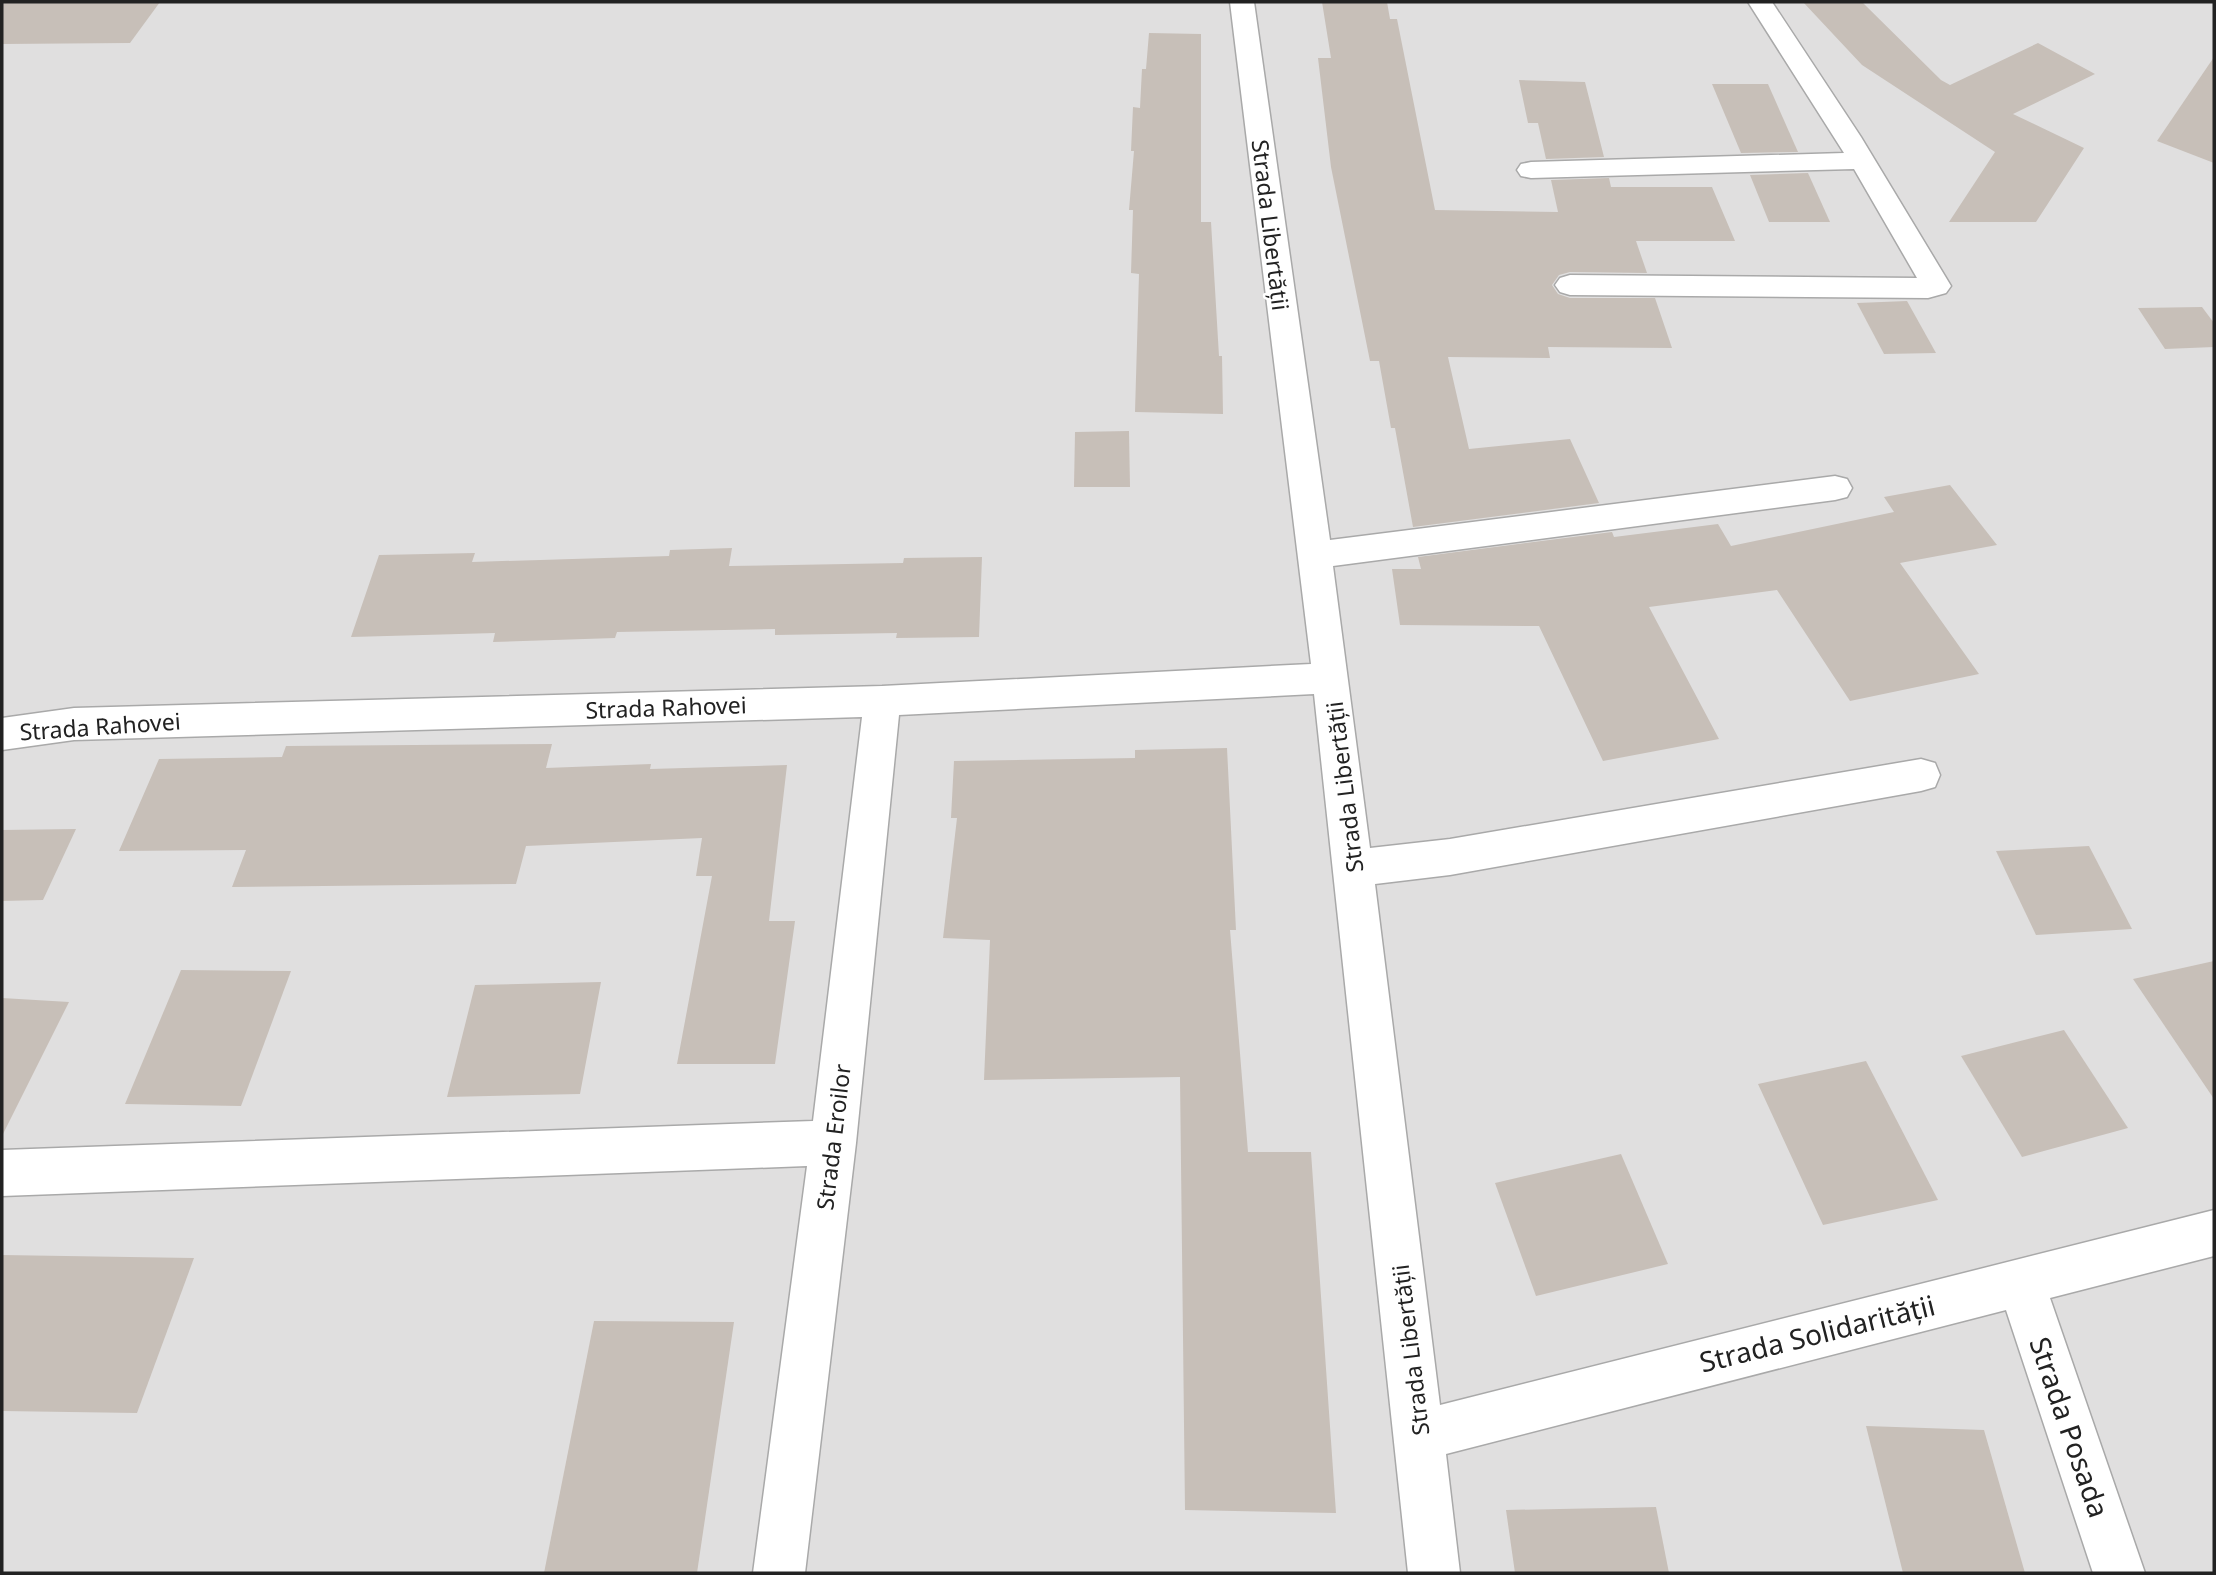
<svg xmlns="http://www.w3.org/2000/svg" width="2216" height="1575" font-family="'Noto Sans',sans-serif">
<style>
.residential{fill:#e0dfdf}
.building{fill:#c7bfb8}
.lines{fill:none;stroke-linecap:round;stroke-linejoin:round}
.street-casing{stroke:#a9a9a9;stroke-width:3}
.street{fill:#fff;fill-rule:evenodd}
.labels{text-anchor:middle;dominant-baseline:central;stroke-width:5;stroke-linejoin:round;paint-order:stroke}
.street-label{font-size:23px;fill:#222;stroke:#fff}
.near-street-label{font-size:28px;fill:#222;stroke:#fff}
</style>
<rect width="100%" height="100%" fill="#f2efe9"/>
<rect class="residential" x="2" y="2" width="2212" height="1571"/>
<g class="building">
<polygon points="2,2 160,2 130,43 2,44"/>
<polygon points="1322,2 1387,2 1390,19 1397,19 1435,210 1558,212 1551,180 1609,178 1611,187 1712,187 1735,241 1636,241 1647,273 1570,272 1559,275 1552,285 1558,294 1570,298 1655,298 1672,348 1548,347 1550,358 1448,357 1469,449 1570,439 1599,503 1413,527 1395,428 1391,428 1379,361 1370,361 1331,167 1318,58 1331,58"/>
<polygon points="1803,2 1862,2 1941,80 1950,85 2038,43 2095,74 2013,114 2084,148 2036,222 1949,222 1995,152 1862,65"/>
<polygon points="1149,33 1201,34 1201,222 1211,222 1219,356 1222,356 1223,414 1135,412 1139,274 1131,273 1133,210 1129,210 1134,151 1131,151 1133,107 1140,108 1142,69 1146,69"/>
<polygon points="2214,57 2214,163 2157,141"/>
<polygon points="1519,80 1585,82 1604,157 1546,159 1538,123 1528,123"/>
<polygon points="1712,84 1768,84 1798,152 1741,153"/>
<polygon points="1808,173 1830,222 1769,222 1750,175"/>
<polygon points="1907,301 1936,353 1884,354 1857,303"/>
<polygon points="2202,307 2214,323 2214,347 2165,349 2138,308"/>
<polygon points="1129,431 1130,487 1074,487 1075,432"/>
<polygon points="1950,485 1997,545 1900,563 1979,674 1850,701 1777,590 1649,607 1719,739 1603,761 1539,626 1400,625 1392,569 1421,569 1418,557 1612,532 1614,537 1718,524 1731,546 1894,512 1884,497"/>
<polygon points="732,548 729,566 903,563 904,558 982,557 979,637 896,638 897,633 775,635 775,629 617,632 615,638 493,642 495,633 351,637 379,555 475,553 472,562 669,556 670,550"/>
<polygon points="552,744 546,768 651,764 650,769 787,765 769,921 795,921 775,1064 677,1064 712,876 696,876 702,838 526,846 516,884 232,887 246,850 119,851 159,759 282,757 286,746"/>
<polygon points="1227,748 1236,930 1230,930 1248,1152 1311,1152 1336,1513 1185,1510 1180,1077 984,1080 990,940 943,938 957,818 951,818 954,761 1135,758 1135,750"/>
<polygon points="76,829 43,900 2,901 2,830"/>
<polygon points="2089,846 2132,929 2036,935 1996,851"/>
<polygon points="2214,961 2214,1099 2133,979"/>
<polygon points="181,970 291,971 241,1106 125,1104"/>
<polygon points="601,982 580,1094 447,1097 475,985"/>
<polygon points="2,998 69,1002 2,1136"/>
<polygon points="2064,1030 2128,1128 2022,1157 1961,1056"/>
<polygon points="1866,1061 1938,1200 1823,1225 1758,1084"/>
<polygon points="1621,1154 1668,1264 1536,1296 1495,1183"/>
<polygon points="2,1255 194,1258 137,1413 2,1411"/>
<polygon points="594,1321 734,1322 697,1573 544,1573"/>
<polygon points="1866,1426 1984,1430 2025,1573 1903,1573"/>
<polygon points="1656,1507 1669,1573 1515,1573 1506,1510"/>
</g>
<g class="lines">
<defs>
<g id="street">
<polygon points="1230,2 1254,2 1330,540 1835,476 1847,479 1852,488 1847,497 1835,500 1333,566 1370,848 1450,839 1921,759 1935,763 1940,775 1935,787 1921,791 1450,875 1375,884 1440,1405 2214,1210 2214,1256 2050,1298 2145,1573 2093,1573 2006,1310 1446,1454 1460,1573 1408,1573 1314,694 899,715 856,1143 805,1573 753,1573 807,1166 2,1196 2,1150 813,1121 862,717 74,740 2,750 2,718 74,708 882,686 1311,664"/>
<polygon points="1748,2 1772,2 1861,137 1951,286 1946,293 1928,298 1570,295 1560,292 1555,285 1560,278 1570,275 1917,278 1854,169 1531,178 1521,176 1517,170 1521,164 1531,162 1844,153"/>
</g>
</defs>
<use href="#street" class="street-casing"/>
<use href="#street" class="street"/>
</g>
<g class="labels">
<g class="street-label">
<text transform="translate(1271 225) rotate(83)">Strada Libertății</text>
<text transform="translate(666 707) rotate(-2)">Strada Rahovei</text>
<text transform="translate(100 726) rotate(-4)">Strada Rahovei</text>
<text transform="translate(1344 787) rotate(-97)">Strada Libertății</text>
<text transform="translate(833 1137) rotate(-83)">Strada Eroilor</text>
<text transform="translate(1410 1350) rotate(-97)">Strada Libertății</text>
</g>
<g class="near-street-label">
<text transform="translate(1817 1333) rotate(-14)">Strada Solidarității</text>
<text transform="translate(2070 1427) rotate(71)">Strada Posada</text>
</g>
</g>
<rect width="2216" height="1575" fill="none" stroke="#222222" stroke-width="7"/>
</svg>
